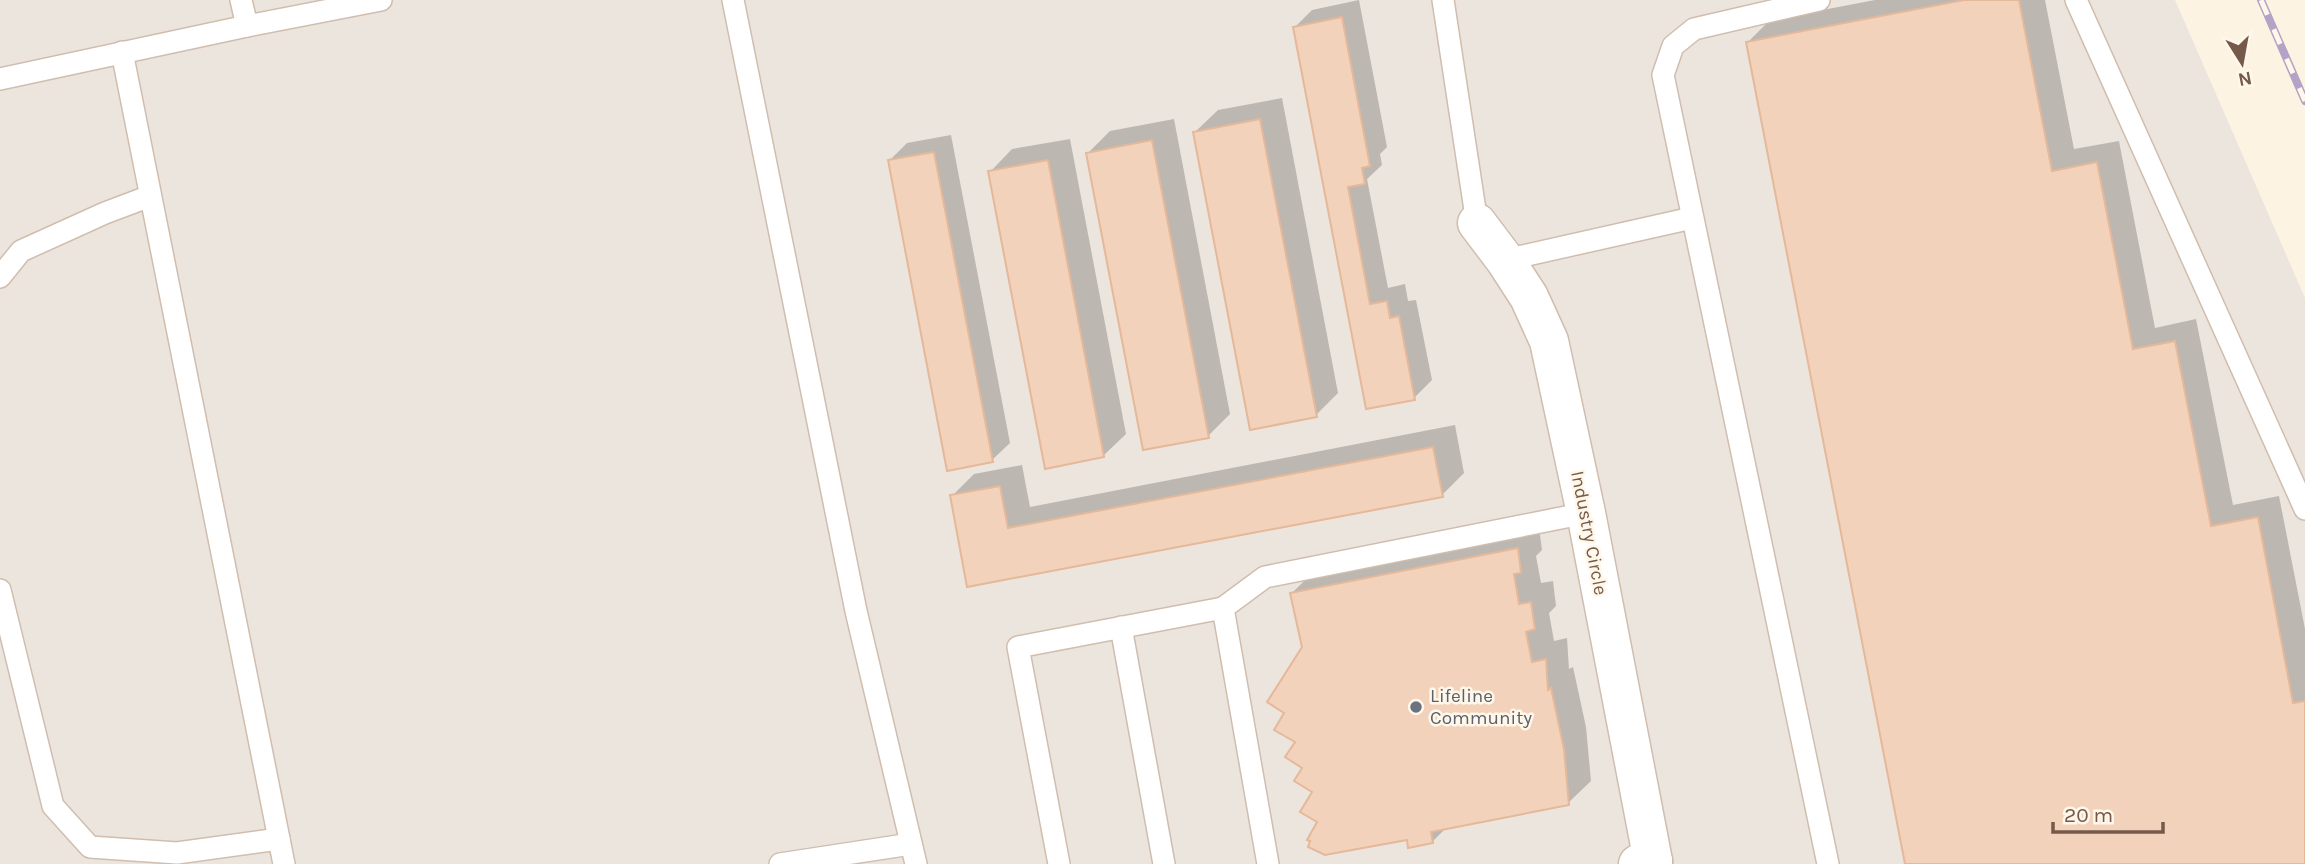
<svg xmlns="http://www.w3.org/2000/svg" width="2305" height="864" font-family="Karla,sans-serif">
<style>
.industrial{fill:#ece5de}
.shadow{fill:#0003}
.building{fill:#f2d2ba;stroke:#e5b89a;stroke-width:2}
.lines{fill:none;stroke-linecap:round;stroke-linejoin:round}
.lane-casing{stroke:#d0bdad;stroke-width:24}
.street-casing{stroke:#d0bdad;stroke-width:41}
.secondary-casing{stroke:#d1bba7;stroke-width:41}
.lane{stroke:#fff;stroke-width:21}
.street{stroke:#fff;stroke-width:38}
.secondary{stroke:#fff;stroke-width:38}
.rail-casing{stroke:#b6a2c6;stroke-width:8}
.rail{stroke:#fff7ea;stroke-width:5;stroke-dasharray:16;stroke-linecap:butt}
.worship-dot{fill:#6b7280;stroke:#fff7ea;stroke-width:2.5}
.labels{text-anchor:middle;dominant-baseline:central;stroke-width:5;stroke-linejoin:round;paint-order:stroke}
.street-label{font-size:19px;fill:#755949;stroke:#fff7ea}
.worship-label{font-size:19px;fill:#5b616d;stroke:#fff7ea;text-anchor:start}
</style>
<rect width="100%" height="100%" fill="#fcf3e3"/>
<polygon class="industrial" points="0,0 2175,0 2305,298 2305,864 0,864"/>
<g class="shadow">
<polygon points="1359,0 1387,147 1380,154 1382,165 1367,179 1388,288 1405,284 1408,301 1416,300 1432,380 1414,398 1367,407 1295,27 1312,10"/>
<polygon points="1875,0 2045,0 2074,149 2119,141 2155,328 2196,319 2233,505 2279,496 2305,629 2305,864 1907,864 1748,42 1770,20"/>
<polygon points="1282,98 1338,393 1316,415 1195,132 1218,110"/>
<polygon points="1174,119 1230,414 1208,436 1088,153 1110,131"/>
<polygon points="951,135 1010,443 992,460 890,160 907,143"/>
<polygon points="1070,139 1126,434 1103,456 990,172 1012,149"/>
<polygon points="1455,425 1464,473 1442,495 969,585 952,496 974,474 1022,465 1030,507"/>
<polygon points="1539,527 1542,550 1536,556 1541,583 1553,581 1556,606 1549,613 1554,641 1567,638 1569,669 1573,667 1586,727 1591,781 1568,803 1446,828 1432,842 1408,837 1314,792 1287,712 1304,647 1292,593 1314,571"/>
</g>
<g class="building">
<polygon points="1964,0 2019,0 2052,171 2097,162 2133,349 2175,341 2211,526 2258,517 2293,703 2305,701 2305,864 1905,864 1746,42"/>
<polygon points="1342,17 1370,166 1362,168 1365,184 1348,187 1370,304 1387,301 1390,318 1399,316 1415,400 1366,409 1293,27"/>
<polygon points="1260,119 1317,417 1250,430 1193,132"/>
<polygon points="1152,140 1209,438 1143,450 1086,153"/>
<polygon points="934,152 993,462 947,471 888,160"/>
<polygon points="1048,160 1104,457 1045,469 988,171"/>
<polygon points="1433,447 1443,497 967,587 950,495 1000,486 1008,528"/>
<polygon points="1518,548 1521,573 1514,574 1519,604 1531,602 1535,629 1526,632 1532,662 1546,659 1548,690 1551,688 1564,749 1569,805 1431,832 1433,843 1408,848 1407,840 1325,855 1308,847 1310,841 1307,840 1317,822 1300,812 1312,792 1294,781 1302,768 1285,757 1295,742 1274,730 1284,713 1267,702 1302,647 1290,593"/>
</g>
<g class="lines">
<defs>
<g id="lane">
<polyline points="241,0 247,26 381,0"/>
<polyline points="733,0 856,611 916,864"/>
<polyline points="1443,0 1477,223"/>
<polyline points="1819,0 1694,29 1673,46 1663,75 1828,864"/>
<polyline points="2076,0 2305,509"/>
<polyline points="122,52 284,864"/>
<polyline points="0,79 247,26"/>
<polyline points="1505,260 1692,218"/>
<polyline points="0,277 21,251 105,213 150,196"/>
<polyline points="0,590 53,806 90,847 177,853 279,839"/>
<polyline points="1121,627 1164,864"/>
<polyline points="780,864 911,844"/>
<polyline points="1059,864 1018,647 1223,608"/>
<polyline points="1268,864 1223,608 1265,577 1586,513"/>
</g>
<polyline id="street" points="1477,223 1505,260 1529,297 1549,341 1586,513 1653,861"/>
<polyline id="secondary" points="1638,864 1653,861 1653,864"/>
</defs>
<use href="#lane" class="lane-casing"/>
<use href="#street" class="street-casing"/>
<use href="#secondary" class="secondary-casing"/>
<use href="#lane" class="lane"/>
<use href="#street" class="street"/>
<use href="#secondary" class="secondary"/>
<defs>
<polyline id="rail" points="2261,0 2305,101"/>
</defs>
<use href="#rail" class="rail-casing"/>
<use href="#rail" class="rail"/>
</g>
<circle class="worship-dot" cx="1416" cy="707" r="7"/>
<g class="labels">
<g class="street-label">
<text transform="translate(1589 533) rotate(79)">Industry Circle</text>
</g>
<g class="worship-label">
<text x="1430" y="696">Lifeline<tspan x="1430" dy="22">Community</tspan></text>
</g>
</g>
<g transform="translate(2242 63) rotate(169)" stroke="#fff7ea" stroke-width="5" paint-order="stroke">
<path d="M0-5L12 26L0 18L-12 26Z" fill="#755949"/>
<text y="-10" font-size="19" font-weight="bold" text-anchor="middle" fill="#755949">N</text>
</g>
<path d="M2053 822v10h110v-10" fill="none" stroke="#755949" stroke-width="3.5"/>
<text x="2064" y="822" font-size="21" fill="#755949" stroke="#fff7ea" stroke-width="5" paint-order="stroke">20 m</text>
</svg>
